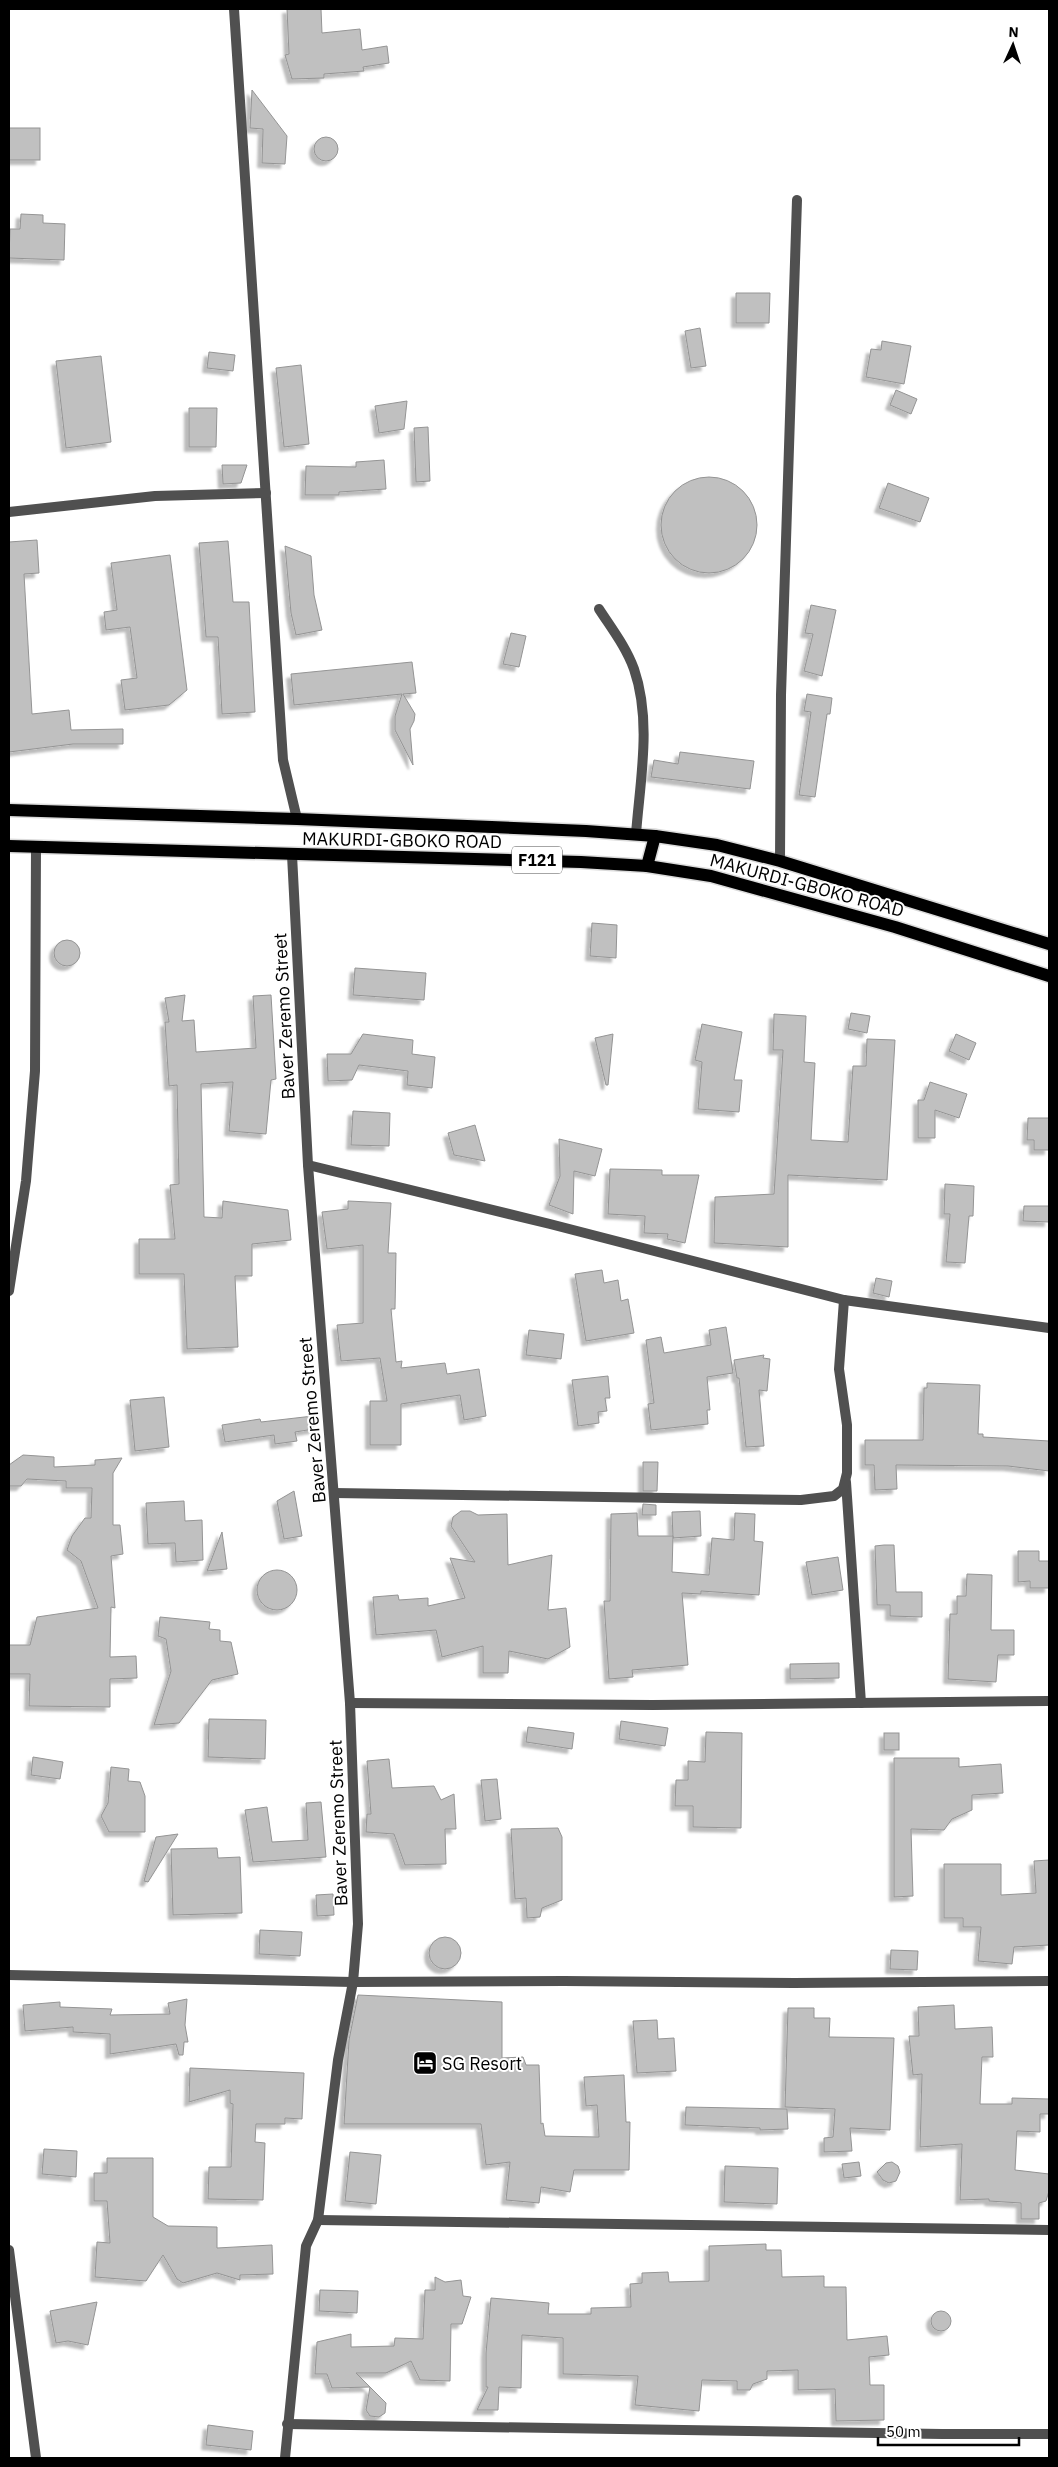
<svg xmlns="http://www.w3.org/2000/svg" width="1058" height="2467" font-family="'IBM Plex Sans',sans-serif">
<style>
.building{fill:#c0c0c0;stroke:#949494;filter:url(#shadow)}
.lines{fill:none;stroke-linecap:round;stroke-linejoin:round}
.primary-casing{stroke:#dbdbdb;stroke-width:15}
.minor{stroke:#505050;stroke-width:10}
.primary{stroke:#000;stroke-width:12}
.labels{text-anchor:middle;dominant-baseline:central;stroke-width:4;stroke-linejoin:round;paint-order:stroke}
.shield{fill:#fff;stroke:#4c4c4c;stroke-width:1}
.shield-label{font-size:16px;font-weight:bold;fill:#000}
.street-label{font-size:18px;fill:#000;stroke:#fff}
.poi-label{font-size:18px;fill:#000;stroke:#fff;text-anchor:start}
</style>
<defs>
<filter id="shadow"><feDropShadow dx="-4.5" dy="4.5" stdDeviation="1" flood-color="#0004"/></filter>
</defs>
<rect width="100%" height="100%" fill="#fff"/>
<g class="building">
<polygon points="287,9 321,9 322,33 360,29 362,50 387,46 389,63 363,67 364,71 324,74 324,78 292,79 285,55 289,54"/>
<polygon points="252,90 287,136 285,164 262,163 263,129 250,128"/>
<rect x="9" y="128" width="31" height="32"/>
<circle cx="326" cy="149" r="12"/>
<polygon points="21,214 43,215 43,223 65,224 64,260 9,258 10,229 20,229"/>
<polygon points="736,293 770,293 769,323 736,323"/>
<polygon points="700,328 706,366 691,368 685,331"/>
<polygon points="882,341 911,346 904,384 866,377 871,349 881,350"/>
<polygon points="209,352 235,355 233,371 207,368"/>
<polygon points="101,356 111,442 66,448 56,361"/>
<polygon points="301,365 309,444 284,447 276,368"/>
<polygon points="896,390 917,399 911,414 890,405"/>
<polygon points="407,401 404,429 379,433 375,406"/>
<polygon points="189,408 217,408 216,447 189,447"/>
<polygon points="428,427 430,481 416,482 414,428"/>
<polygon points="384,460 386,489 339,492 339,495 305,495 306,466 356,467 356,462"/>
<polygon points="222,465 247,465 241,483 223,484"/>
<circle cx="709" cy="525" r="48"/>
<polygon points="888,483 929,498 920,522 879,508"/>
<polygon points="37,540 39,573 24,574 32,714 69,710 71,730 123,729 123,744 73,744 9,752 9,542"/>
<polygon points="228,541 233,602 249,602 255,712 222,714 218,637 206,637 199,543"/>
<polygon points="285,546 311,556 314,595 322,630 296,635 291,613"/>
<polygon points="170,555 187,690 169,705 125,710 121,680 137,678 130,627 106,630 104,612 117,610 111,563"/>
<polygon points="811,605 836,610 822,676 804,671 813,634 805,633"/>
<polygon points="511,633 526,636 519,667 503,664"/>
<polygon points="412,662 416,693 403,694 415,714 414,721 410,729 413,765 395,730 395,716 402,694 294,705 291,674"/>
<polygon points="807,694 832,698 830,714 827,714 815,797 799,795 811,712 804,711"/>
<polygon points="680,752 754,761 750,789 651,777 654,760 678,764"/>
<polygon points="592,923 617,925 616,958 590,956"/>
<circle cx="67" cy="953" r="13"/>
<polygon points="355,968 426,973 424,1000 353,995"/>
<polygon points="185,995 182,1021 194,1020 196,1052 256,1048 253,996 271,995 276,1079 271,1080 266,1134 229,1131 233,1082 201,1084 204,1217 222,1218 223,1201 288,1210 291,1240 252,1244 252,1276 235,1276 238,1347 187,1349 184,1274 139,1274 139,1239 175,1239 170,1185 179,1184 177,1085 169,1086 165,1022 169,1022 165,998"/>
<polygon points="851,1013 870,1016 867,1033 848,1029"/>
<polygon points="774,1014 806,1016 804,1062 815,1063 811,1140 848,1142 853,1066 866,1066 867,1039 895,1040 887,1180 788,1175 788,1247 714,1243 715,1197 774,1194 783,1050 773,1050"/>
<polygon points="702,1024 742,1032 734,1080 742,1080 739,1112 698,1109 702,1062 695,1060"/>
<polygon points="363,1034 413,1040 412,1054 435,1057 432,1088 407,1085 408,1071 359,1065 352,1080 328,1081 327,1054 351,1054"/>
<polygon points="613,1034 608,1085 606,1085 595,1038"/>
<polygon points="956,1034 976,1043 969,1060 949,1051"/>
<polygon points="930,1082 967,1094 959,1118 935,1110 935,1138 918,1138 918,1100 924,1100"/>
<polygon points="353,1111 390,1113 389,1146 351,1145"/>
<polygon points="1028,1118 1049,1118 1049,1150 1034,1150 1034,1140 1027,1140"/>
<polygon points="475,1125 485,1161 454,1155 448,1133"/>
<polygon points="559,1139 602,1149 595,1176 574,1171 573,1214 549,1205 560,1176"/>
<polygon points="610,1169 662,1170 662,1175 699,1175 685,1243 667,1239 668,1234 644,1233 645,1216 608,1214"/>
<polygon points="945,1184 974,1186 973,1216 969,1216 965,1263 946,1262 950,1214 944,1214"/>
<polygon points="348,1201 391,1203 388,1253 396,1253 395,1309 391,1309 396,1362 402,1361 401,1368 445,1363 447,1374 479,1369 486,1416 464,1420 460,1395 401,1404 401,1445 370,1445 370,1401 387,1401 380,1358 341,1361 337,1325 363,1323 363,1245 327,1249 322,1212 348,1209"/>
<polygon points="1024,1206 1049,1206 1049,1222 1023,1221"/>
<polygon points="602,1270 604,1283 618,1280 621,1301 628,1299 634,1333 586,1341 575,1274"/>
<polygon points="876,1278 892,1281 889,1297 873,1293"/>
<polygon points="726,1327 733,1373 707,1377 710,1410 707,1410 708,1424 651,1430 648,1404 654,1403 646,1340 661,1337 664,1353 711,1345 709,1330"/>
<polygon points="529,1330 564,1334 561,1359 526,1355"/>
<polygon points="764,1355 763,1358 770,1359 767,1391 759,1390 764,1446 746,1447 739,1378 737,1378 734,1360"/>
<polygon points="608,1376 610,1398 605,1398 607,1411 598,1412 599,1423 578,1426 572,1380"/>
<polygon points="927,1383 980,1385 978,1434 983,1434 983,1437 1049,1441 1049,1471 1008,1466 896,1465 897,1489 875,1490 874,1465 865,1465 865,1440 923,1440 924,1388 927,1388"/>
<polygon points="164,1397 169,1447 135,1451 130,1400"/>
<polygon points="313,1416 314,1429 295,1432 297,1441 275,1444 274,1435 225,1442 222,1425 260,1419 261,1422"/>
<polygon points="23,1455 54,1457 54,1467 95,1465 95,1460 122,1458 113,1473 113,1525 120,1525 123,1554 111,1556 115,1608 111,1607 110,1657 136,1656 137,1678 110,1679 110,1707 29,1706 30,1674 9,1674 9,1645 30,1645 37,1617 98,1608 81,1561 67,1550 72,1536 85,1518 91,1518 92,1488 66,1488 66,1481 27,1479 21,1486 9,1486 9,1465"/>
<polygon points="643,1462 658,1462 657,1491 643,1491"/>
<polygon points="294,1491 302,1536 284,1539 277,1501"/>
<polygon points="184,1501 185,1521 202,1520 203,1560 176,1562 175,1543 148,1544 146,1503"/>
<polygon points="643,1504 656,1505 656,1515 642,1515"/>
<polygon points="461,1511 470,1511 478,1515 507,1514 508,1565 552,1555 548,1610 566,1608 570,1647 548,1659 509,1651 508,1673 483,1673 483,1646 442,1657 436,1630 376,1635 373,1597 398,1595 399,1600 428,1598 428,1606 465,1598 450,1558 475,1562 451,1526 453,1517"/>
<polygon points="700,1511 701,1536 673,1538 672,1512"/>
<polygon points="637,1513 638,1536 673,1536 672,1572 709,1575 712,1538 734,1540 735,1513 755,1514 754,1541 763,1542 759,1595 701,1591 701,1594 682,1593 688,1665 632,1670 633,1677 609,1679 604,1601 610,1601 611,1514"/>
<polygon points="222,1532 227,1569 207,1571"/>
<polygon points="884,1545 894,1545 896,1592 922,1592 922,1617 890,1616 890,1605 877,1605 875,1546"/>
<polygon points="1018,1551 1039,1551 1039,1561 1049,1561 1049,1588 1030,1588 1030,1581 1018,1582"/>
<polygon points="838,1557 843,1590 812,1595 806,1562"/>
<circle cx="277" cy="1590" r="20"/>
<polygon points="967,1574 992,1575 991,1630 1014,1630 1014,1655 998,1655 996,1682 948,1679 950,1614 957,1614 957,1596 966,1596"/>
<polygon points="160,1617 210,1622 209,1629 220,1630 220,1641 231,1642 238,1674 212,1680 179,1723 154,1725 171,1671 166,1639 158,1636"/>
<polygon points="839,1663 839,1678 790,1679 790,1664"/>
<polygon points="209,1719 266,1720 265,1759 208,1757"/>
<polygon points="621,1721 668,1728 665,1746 619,1739"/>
<polygon points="528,1727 574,1733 572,1749 526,1742"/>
<polygon points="706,1732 742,1733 741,1828 693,1827 693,1806 675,1806 676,1780 688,1780 688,1761 705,1762"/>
<rect x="884" y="1733" width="15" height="17"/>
<polygon points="33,1757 63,1762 60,1779 31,1775"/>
<polygon points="894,1758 959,1758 959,1767 1001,1764 1003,1793 972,1795 972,1810 952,1819 944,1830 911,1829 913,1896 894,1897"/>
<polygon points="389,1759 392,1788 434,1786 441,1800 454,1794 456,1829 445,1829 446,1864 405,1865 394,1834 366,1832 367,1814 371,1814 367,1761"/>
<polygon points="111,1767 129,1769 128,1781 140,1782 145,1796 145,1832 109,1832 101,1816 108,1803"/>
<polygon points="497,1779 501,1819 485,1821 481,1780"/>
<polygon points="321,1802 326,1857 253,1862 245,1810 267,1807 272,1842 308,1840 306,1803"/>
<polygon points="558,1828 562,1837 562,1900 542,1908 540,1917 527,1918 526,1898 515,1899 511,1829"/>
<polygon points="178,1834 148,1882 144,1881 156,1837"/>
<polygon points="217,1848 218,1858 240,1857 242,1913 173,1915 171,1849"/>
<polygon points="1049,1860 1049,1945 1014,1947 1012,1964 978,1961 981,1927 963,1927 963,1918 944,1918 944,1864 1001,1864 1001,1895 1036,1893 1034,1861"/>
<polygon points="333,1894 334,1915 317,1916 316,1895"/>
<polygon points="260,1930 302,1932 300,1956 259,1954"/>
<circle cx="445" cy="1953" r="16"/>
<polygon points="891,1950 918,1951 917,1970 890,1969"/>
<polygon points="358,1995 502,2002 502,2058 523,2057 526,2065 539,2065 541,2124 543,2123 545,2136 599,2137 597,2105 586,2106 584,2077 624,2075 626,2122 630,2122 629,2170 574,2170 570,2192 541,2187 539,2203 506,2200 510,2162 486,2165 481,2124 344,2124 349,2040"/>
<polygon points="187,1999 185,2025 188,2042 184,2042 183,2055 179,2055 176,2044 110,2054 110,2034 73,2032 73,2027 25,2031 23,2005 60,2002 60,2007 112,2009 110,2015 170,2014 168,2003"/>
<polygon points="954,2005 955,2029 992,2027 993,2057 982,2057 980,2104 1012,2104 1012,2098 1049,2099 1049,2114 1040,2114 1040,2132 1017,2131 1015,2170 1049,2174 1049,2191 1046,2201 1039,2203 1039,2219 1021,2219 1021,2203 989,2201 989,2199 960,2200 962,2144 920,2147 922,2074 913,2075 909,2036 919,2036 918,2007"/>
<polygon points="788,2008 814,2008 814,2018 830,2018 829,2037 894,2038 890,2130 850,2128 852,2151 824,2152 824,2138 833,2137 835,2109 785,2107"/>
<polygon points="657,2020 658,2039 674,2038 676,2071 637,2073 633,2021"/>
<polygon points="190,2068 304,2073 302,2119 285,2118 285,2124 256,2124 255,2142 265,2143 263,2200 208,2199 209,2167 231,2167 233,2104 230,2103 230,2090 189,2102"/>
<polygon points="686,2107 787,2109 788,2129 760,2130 760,2128 685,2125"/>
<polygon points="44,2149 77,2151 76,2177 42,2174"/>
<polygon points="350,2152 381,2155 376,2204 345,2201"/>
<polygon points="107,2158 153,2158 153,2217 168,2226 217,2227 217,2248 272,2245 273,2274 240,2275 240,2280 217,2273 183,2283 177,2279 163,2255 146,2281 95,2277 97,2242 110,2243 107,2201 94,2201 94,2173 107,2173"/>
<polygon points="859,2162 861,2176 844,2178 842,2164"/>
<polygon points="892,2162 898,2166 900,2172 896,2181 889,2183 883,2180 877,2172 886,2163"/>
<polygon points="725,2166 778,2168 777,2204 724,2202"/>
<polygon points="766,2244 766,2250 781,2250 782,2277 824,2276 824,2287 846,2287 847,2340 887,2336 889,2355 869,2357 870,2385 884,2385 884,2420 836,2421 835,2389 798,2390 798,2370 767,2371 767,2379 753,2384 750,2390 737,2390 737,2381 702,2380 699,2411 635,2405 638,2376 563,2374 563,2338 522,2335 521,2388 499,2387 498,2410 477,2410 488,2387 486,2387 486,2353 491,2298 549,2303 548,2314 591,2314 591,2308 631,2307 630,2284 642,2283 642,2273 668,2272 669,2282 709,2281 709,2246"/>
<polygon points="435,2277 445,2282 461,2280 463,2296 471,2297 462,2324 451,2324 450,2381 420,2380 411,2361 386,2373 356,2373 370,2387 332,2388 327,2374 315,2374 317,2342 351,2334 351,2347 394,2346 395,2338 423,2339 425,2290 435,2290"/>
<polygon points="320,2290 358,2291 357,2313 319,2311"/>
<polygon points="97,2302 88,2345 68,2341 56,2343 50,2311"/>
<circle cx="941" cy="2321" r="10"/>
<polygon points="370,2387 386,2403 385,2413 379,2417 370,2416 366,2410"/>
<polygon points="208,2425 253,2431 251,2450 206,2445"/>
</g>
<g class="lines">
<defs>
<g id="primary">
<polyline points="9,810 297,819 586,831 655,836 717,845 780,861 1049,944"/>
<polyline points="9,846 581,862 647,866 711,876 895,927 1049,976"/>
<polyline points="647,866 655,836"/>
</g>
</defs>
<use href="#primary" class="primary-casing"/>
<g class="minor">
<polyline points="234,9 283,760 297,819"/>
<polyline points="9,512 155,496 266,493"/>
<path d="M599 609C612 629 626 647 634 669 652 721 640 781 636 834"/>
<polyline points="780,861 781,695 797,200"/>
<polyline points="308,1165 550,1224 844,1300 1049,1328"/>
<polyline points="9,1291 26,1181 35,1071 36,847"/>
<polyline points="846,1482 861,1703"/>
<polyline points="334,1493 801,1500 834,1496 843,1489 847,1473 847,1425 839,1369 844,1300"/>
<polyline points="350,1703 653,1705 1049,1701"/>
<polyline points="9,1975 353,1982 564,1981 794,1983 1049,1981"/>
<polyline points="318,2220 1049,2230"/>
<polyline points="9,2250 36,2458"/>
<polyline points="287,2424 942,2434 1049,2434"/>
<polyline points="285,2458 306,2246 318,2220 338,2060 353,1982 358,1924 350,1703 308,1165 292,855"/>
</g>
<use href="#primary" class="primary"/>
</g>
<defs>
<symbol id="hotel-square" viewBox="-11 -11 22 22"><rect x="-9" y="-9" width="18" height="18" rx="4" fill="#000" stroke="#fff"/><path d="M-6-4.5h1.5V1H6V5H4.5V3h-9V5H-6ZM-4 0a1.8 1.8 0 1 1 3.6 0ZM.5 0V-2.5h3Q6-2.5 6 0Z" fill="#fff"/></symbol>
</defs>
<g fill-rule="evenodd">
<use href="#hotel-square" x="411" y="2049" width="28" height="28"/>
</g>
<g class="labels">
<rect class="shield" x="512" y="846.5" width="50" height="27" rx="4"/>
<g class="shield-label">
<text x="537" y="860">F121</text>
</g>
<g class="street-label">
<text transform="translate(402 840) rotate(1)">MAKURDI-GBOKO ROAD</text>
<text transform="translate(807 885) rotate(15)">MAKURDI-GBOKO ROAD</text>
<text transform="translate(284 1016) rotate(-93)">Baver Zeremo Street</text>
<text transform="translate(312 1420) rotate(-95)">Baver Zeremo Street</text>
<text transform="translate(338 1823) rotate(-92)">Baver Zeremo Street</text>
</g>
<g class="poi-label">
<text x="442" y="2063">SG Resort</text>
</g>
</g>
<rect width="1058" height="2467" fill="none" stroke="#000000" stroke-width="20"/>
<g transform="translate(1013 45) rotate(3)" stroke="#ffffff" stroke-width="4" paint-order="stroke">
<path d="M0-4L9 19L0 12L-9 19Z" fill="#000000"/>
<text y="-8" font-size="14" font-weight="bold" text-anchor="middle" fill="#000000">N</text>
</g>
<path d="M878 2437v8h141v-8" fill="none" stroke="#000000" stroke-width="2.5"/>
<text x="886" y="2437" font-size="15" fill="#000000" stroke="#ffffff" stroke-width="4" paint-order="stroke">50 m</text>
</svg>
